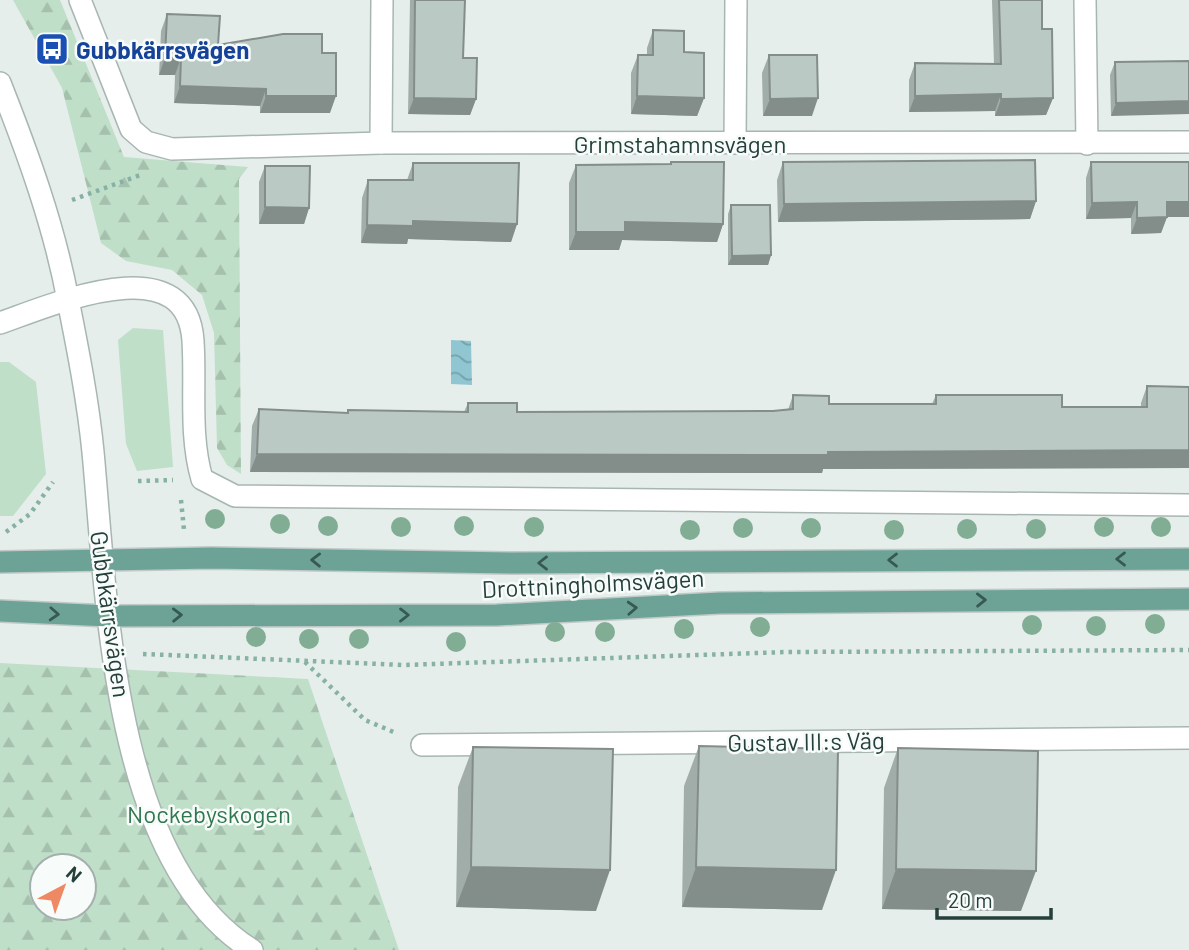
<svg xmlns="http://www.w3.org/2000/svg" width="1189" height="950" font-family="Barlow,sans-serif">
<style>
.grass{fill:#c0dfc9}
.forest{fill:url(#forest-firs);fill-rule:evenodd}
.water{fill:url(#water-waves)}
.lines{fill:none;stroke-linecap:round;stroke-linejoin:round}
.minor-casing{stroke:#a8b6b2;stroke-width:24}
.major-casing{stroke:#c2cac8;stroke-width:24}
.path{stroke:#87b1a5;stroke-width:4.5;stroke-dasharray:3.5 5;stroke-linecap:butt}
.minor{stroke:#fff;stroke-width:21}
.major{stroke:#6ca396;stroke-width:21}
.tree{fill:#81ad94}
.wall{fill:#a1ada9}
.shaded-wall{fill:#838d89}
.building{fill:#bbc9c4;stroke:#838d89;stroke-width:2}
.oneway{stroke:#375951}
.labels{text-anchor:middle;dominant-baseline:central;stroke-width:5;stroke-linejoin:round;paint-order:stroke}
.transit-label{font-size:24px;font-weight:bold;fill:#164399;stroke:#f7fbf9;text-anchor:start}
.street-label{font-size:24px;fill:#25403a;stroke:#f7fbf9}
.park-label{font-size:24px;fill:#2f774d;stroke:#f7fbf9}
</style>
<defs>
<pattern id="forest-firs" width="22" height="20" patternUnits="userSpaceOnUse" patternTransform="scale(1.75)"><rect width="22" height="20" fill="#c0dfc9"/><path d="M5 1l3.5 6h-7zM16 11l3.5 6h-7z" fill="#a5c0ad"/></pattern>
<pattern id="water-waves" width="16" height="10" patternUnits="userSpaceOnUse" patternTransform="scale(1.75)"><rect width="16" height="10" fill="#90c6d1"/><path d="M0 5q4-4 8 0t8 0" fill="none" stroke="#75a2ab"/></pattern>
</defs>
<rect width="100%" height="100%" fill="#e6eeeb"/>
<g class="grass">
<polygon points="133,328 163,330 173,467 137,471 126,444 118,340"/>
<polygon points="0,362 9,362 36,382 46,474 13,516 0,516"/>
</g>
<g class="forest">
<polygon points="13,0 60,0 124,157 248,167 239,179 241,474 227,465 217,448 214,333 202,295 172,270 126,261 101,243 62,88"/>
<path d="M0 663 308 679 399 950H0ZM42 866H84V908H42Z"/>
</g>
<polygon class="water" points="451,340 471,341 472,385 451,384"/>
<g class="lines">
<defs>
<g id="minor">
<polyline points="80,0 131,129 146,142 172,149 381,143 1189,142"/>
<polyline points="1085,0 1087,144"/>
<path d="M0 83C28 154 54 225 68 300 78 350 88 401 93 452 107 599 112 863 252 950"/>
<polyline points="381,143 382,0"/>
<polyline points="735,143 736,0"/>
<path d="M0 323C52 305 187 245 193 341 196 387 189 434 202 479L235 496 1189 505"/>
<polyline points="422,745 1189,738"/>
</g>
<g id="major">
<polyline points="0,562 211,558 514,563 1189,559"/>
<polyline points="0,611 109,616 497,615 720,603 1189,599"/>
</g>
</defs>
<use href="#minor" class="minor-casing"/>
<use href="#major" class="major-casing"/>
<g class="path">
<polyline points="72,200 143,174"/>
<polyline points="138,481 173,480"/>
<polyline points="181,500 184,530"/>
<polyline points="6,532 30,514 53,482"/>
<polyline points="143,654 404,665 787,652 1189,650"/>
<polyline points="305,662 365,720 396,733"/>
</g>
<use href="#minor" class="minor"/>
<use href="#major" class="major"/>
</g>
<g class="tree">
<circle cx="215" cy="519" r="10"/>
<circle cx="280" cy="524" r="10"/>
<circle cx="328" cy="526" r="10"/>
<circle cx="464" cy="526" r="10"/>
<circle cx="401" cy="527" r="10"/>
<circle cx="534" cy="527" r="10"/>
<circle cx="1104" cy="527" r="10"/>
<circle cx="1161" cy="527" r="10"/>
<circle cx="743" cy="528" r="10"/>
<circle cx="811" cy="528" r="10"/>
<circle cx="967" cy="529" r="10"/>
<circle cx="1036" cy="529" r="10"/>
<circle cx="690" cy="530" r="10"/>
<circle cx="894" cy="530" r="10"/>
<circle cx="1155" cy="624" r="10"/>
<circle cx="1032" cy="625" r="10"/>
<circle cx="1096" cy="626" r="10"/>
<circle cx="760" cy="627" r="10"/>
<circle cx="684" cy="629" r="10"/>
<circle cx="555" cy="632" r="10"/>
<circle cx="605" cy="632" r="10"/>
<circle cx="256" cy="637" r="10"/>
<circle cx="309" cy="639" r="10"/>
<circle cx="359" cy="639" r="10"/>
<circle cx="456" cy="642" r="10"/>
</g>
<g class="wall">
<polygon points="410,0 465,0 463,58 476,99 470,115 408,114"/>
<polygon points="992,0 1042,0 1042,29 1053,98 1046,115 995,116 995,111 909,112 909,80 915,63 994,64"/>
<polygon points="167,14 218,45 322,53 330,113 260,113 260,106 174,103 175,75 159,75 161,31"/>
<polygon points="653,30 684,52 704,98 697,116 631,114 631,73 638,55 647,55 647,48"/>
<polygon points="769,55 812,116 763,116 762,73"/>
<polygon points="1189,61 1111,116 1110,75 1115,62"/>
<polygon points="671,162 723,224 717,242 622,240 619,250 569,250 569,183 576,165 670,164"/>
<polygon points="783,162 1036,201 1030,219 778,222 777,180"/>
<polygon points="1091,162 1167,217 1161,233 1131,234 1131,218 1086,219 1086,178"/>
<polygon points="413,163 517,224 511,242 408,239 407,244 361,243 362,198 368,180 407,180"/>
<polygon points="265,166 309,208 304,224 259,224 259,182"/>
<polygon points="731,205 771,255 768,265 728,265 728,214"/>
<polygon points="1147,386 1189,387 1189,468 823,469 822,473 250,472 252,426 259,409 347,413 348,410 464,412 468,403 517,412 773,411 788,410 793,395 829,404 932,404 936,395 1062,407 1141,407 1141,403"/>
<polygon points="699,746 822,910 682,907 684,786"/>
<polygon points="473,747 596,911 456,907 458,787"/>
<polygon points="898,748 1021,911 882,909 884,788"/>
</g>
<g class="shaded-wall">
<polygon points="165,58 181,58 175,75 159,75"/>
<polygon points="180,86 266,89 260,106 174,103"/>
<polygon points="1001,94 995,111 909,112 915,96"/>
<polygon points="266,96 336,96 330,113 260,113"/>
<polygon points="637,96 704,98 697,116 631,114"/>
<polygon points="414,98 476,99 470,115 408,114"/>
<polygon points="818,98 812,116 763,116 770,99"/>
<polygon points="1053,98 1046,115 995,116 1001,99"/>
<polygon points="1189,101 1189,114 1111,116 1116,103"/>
<polygon points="1036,201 1030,219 778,222 784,204"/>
<polygon points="1137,202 1131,218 1086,219 1092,203"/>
<polygon points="1167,202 1189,202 1189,217 1167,217 1161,233 1131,234 1137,218"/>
<polygon points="265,207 309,208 304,224 259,224"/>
<polygon points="413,221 517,224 511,242 408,239 407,244 361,243 367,225"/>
<polygon points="625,222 723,224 717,242 622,240 619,250 569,250 576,232"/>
<polygon points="771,255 768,265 728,265 732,256"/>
<polygon points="1189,450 1189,468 823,469 822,473 250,472 257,454"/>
<polygon points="471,867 610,870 596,911 456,907"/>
<polygon points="696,867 836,870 822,910 682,907"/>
<polygon points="896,869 1036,871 1021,911 882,909"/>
</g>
<g class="building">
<polygon points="415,0 465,0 463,58 477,58 476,99 414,98"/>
<polygon points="999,0 1042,0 1042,29 1052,29 1053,98 1001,99 1001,94 915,96 915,63 1001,64"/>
<polygon points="167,14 220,16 218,45 283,34 322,34 322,53 336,53 336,96 266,96 266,89 180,86 181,58 165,58"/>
<polygon points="653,30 684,31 684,52 704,53 704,98 637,96 638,55 653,55"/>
<polygon points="769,55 817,55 818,98 770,99"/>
<polygon points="1189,61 1189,101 1116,103 1115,62"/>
<polygon points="1035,160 1036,201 784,204 783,162"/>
<polygon points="671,162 724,162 723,224 625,222 625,232 576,232 576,165 671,164"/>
<polygon points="1091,162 1189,162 1189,202 1167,202 1167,217 1137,218 1137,202 1092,203"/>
<polygon points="413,163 519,163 517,224 413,221 413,226 367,225 368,180 413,180"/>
<polygon points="265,166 310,166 309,208 265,207"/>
<polygon points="731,205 770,205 771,255 732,256"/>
<polygon points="1147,386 1189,387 1189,450 828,452 828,455 257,454 259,409 348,413 348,410 468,412 468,403 517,403 517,412 773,411 793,409 793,395 829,396 829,404 936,404 936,395 1062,395 1062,407 1147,407"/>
<polygon points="699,746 838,749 836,870 696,867"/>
<polygon points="473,747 613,749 610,870 471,867"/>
<polygon points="898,748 1038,751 1036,871 896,869"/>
</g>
<defs><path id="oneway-chevron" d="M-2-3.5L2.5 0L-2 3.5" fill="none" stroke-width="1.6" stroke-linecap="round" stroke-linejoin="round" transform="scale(1.75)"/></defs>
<g class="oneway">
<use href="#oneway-chevron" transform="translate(1121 559) rotate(180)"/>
<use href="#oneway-chevron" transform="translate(316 560) rotate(-179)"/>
<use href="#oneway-chevron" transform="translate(893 560) rotate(180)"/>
<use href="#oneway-chevron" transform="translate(543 563) rotate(180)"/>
<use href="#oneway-chevron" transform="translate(981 600) rotate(-1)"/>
<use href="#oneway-chevron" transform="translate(632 608) rotate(-3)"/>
<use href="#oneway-chevron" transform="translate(54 614) rotate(3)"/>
<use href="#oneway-chevron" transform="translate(177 615) rotate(-1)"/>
<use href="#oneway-chevron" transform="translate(404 615)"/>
</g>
<defs>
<symbol id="bus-square" viewBox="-11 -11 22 22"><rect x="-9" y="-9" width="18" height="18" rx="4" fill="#1a4fb4" stroke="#f7fbf9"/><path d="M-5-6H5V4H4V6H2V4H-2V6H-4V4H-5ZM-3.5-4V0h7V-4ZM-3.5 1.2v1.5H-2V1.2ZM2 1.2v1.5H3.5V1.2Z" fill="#fff"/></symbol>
</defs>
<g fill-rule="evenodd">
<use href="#bus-square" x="33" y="30" width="38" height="38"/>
</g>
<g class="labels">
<g class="transit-label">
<text x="76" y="49">Gubbkärrsvägen</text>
</g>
<g class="street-label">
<text x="680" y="143">Grimstahamnsvägen</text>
<text transform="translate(593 583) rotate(-3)">Drottningholmsvägen</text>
<text transform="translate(111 614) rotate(82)">Gubbkärrsvägen</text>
<text transform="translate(806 741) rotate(-1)">Gustav III:s Väg</text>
</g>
<g class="park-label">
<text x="209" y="813">Nockebyskogen</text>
</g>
</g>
<g transform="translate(63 887) rotate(41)"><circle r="33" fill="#f7fbf9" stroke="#a3b0ad" stroke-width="2"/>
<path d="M0-5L12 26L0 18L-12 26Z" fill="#ef8964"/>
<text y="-10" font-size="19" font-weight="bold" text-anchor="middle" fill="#25403a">N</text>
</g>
<path d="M937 908v10h114v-10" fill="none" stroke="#25403a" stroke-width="3.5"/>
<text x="948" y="908" font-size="21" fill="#25403a" stroke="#f7fbf9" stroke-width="5" paint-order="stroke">20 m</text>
</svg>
